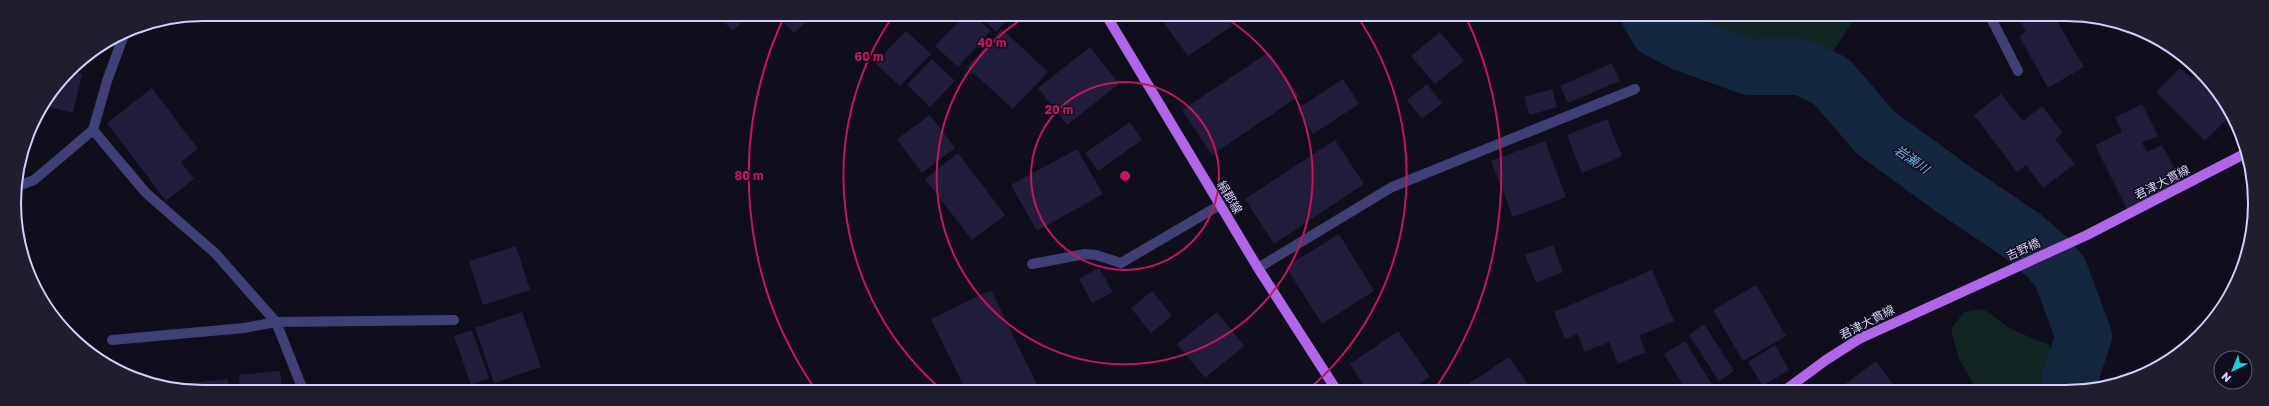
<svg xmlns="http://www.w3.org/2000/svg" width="2269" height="406" font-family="'Golos Text','Noto Sans JP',sans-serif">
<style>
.green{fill:#122523}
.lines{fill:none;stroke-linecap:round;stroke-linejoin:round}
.river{stroke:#15273f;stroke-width:56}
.building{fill:#211d3a}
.minor{stroke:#3f4075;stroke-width:10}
.major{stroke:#b166e9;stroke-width:10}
.ring{fill:none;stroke:#c2185b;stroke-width:2}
.labels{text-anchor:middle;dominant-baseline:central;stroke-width:3;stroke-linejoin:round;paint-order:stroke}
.street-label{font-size:12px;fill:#d2d0f8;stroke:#100e1c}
.water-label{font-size:13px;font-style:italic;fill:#6cb6ea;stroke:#100e1c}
.rim{fill:none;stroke:#d2d0f8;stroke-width:2}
.centre{fill:#c2185b;stroke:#100e1c;stroke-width:2}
.ring-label{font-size:12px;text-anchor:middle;font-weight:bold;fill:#c2185b;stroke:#100e1c;stroke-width:3;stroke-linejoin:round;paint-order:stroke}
</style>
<rect width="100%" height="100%" fill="#100e1c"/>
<g class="green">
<polygon points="1690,15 1857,15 1830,56 1705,28"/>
<polygon points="1983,309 2011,329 2049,345 2068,392 1978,392 1959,359 1951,329 1964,312"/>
</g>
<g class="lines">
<polyline class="river" points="1649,15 1658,30 1685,44 1749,67 1801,67 1831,81 1876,133 1953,189 2024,237 2047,257 2060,272 2084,336 2070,378 2074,392"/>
</g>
<g class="building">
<polygon points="716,14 745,14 747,17 733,31"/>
<polygon points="776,14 814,15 794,33"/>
<polygon points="965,15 973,15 991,31 958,67 935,46"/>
<polygon points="979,15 1012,15 996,32"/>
<polygon points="1175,15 1224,15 1232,26 1188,56 1164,23"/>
<polygon points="2017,16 2054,16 2084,67 2048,88 2019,36 2026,32"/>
<polygon points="1002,29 1048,72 1013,109 967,67"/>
<polygon points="906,31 931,54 900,86 875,63"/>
<polygon points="1440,32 1464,61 1435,84 1411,56"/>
<polygon points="1090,47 1119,84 1067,125 1038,88"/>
<polygon points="1269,52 1299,96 1212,155 1182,110"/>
<polygon points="932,59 955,81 930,107 907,85"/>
<polygon points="1612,63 1620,81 1568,103 1560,86"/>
<polygon points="2180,68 2192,79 2199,73 2216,88 2225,105 2221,109 2229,117 2205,141 2156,92"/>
<polygon points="69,70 82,74 73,113 45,106"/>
<polygon points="1343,79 1359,104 1313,134 1297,109"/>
<polygon points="1427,84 1442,103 1422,119 1407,100"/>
<polygon points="152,88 198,149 181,162 194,179 166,201 107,123"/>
<polygon points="1552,89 1557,107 1530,115 1524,97"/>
<polygon points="2001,94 2023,121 2042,106 2063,133 2055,139 2075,164 2043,188 2026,165 2017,172 1974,115"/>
<polygon points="2142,104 2158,136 2142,143 2147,152 2162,145 2181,182 2127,209 2095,145 2122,132 2115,117"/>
<polygon points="930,115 955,148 922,173 897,139"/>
<polygon points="1607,119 1622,156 1582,173 1567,135"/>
<polygon points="1130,122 1142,140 1098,171 1085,153"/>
<polygon points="1335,140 1364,184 1274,244 1245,199"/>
<polygon points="1545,141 1566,197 1513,217 1491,161"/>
<polygon points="1077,149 1103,194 1037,231 1011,185"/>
<polygon points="958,153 1005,215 972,240 925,179"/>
<polygon points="1339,234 1374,291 1322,324 1286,267"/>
<polygon points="1553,245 1563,272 1536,283 1525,255"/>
<polygon points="516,246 530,290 483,305 469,261"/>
<polygon points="1099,268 1113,292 1092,303 1079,279"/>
<polygon points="1652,270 1674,321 1639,336 1646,352 1618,364 1609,342 1585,352 1577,334 1565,339 1554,312"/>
<polygon points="1756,285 1786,336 1743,361 1713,310"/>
<polygon points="991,290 1040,391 966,391 931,319"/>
<polygon points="1152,291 1172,316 1151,333 1131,308"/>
<polygon points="522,312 541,367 494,383 475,328"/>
<polygon points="1217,312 1244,346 1205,378 1177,344"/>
<polygon points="1704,324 1734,371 1719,381 1689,335"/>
<polygon points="472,330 489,378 471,385 454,336"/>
<polygon points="1398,331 1430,377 1409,391 1368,391 1350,364"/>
<polygon points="1685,341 1716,391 1687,391 1664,354"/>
<polygon points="1775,345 1789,370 1763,386 1748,362"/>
<polygon points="1509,357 1531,389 1529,391 1458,391"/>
<polygon points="1876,361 1898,391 1836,391"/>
<polygon points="280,371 282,390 240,390 239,375"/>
<polygon points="228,379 229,390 189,390 188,383"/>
</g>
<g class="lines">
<g class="minor">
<polyline points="1990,16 2018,71"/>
<polyline points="125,32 107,81 93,130 146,193 215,253 276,322 303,390"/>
<polyline points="15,187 34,180 93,130"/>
<polyline points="1032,264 1085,254 1096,255 1121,263 1220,205"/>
<polyline points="1258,268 1392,187 1635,89"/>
<polyline points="112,340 244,328 276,322 454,320"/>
</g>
<g class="major">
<polyline points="1106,15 1258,268 1337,391"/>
<polyline points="1784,391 1826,360 1859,339 2087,235 2248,152"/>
</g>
</g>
<g class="ring">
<circle cx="1125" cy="176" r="94"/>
<path d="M1223 16A188 188 0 1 1 1028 15"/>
<path d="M942 390A282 282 0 0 1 893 16M1357 16A282 282 0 0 1 1308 390"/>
<path d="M815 389A376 376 0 0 1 784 17M1466 17A376 376 0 0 1 1435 389"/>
</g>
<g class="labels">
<g class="street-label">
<text transform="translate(2162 182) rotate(-27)">君津大貫線</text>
<text transform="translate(1230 197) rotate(59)">絹郡線</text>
<text transform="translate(2023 249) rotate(-24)">吉野橋</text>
<text transform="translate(1867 322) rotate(-27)">君津大貫線</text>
</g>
<g class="water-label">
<text transform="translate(1912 159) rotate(35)">岩瀬川</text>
</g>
</g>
<path d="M0 0H2269V406H0ZM203 21H2066A182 182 0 0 1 2248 203V203A182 182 0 0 1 2066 385H203A182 182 0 0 1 21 203V203A182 182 0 0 1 203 21Z" fill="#201e2e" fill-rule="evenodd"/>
<path class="rim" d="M203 21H2066A182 182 0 0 1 2248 203V203A182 182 0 0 1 2066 385H203A182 182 0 0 1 21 203V203A182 182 0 0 1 203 21Z"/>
<circle cx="1125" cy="176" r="6" class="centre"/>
<g class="ring-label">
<text x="992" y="47">40 m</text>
<text x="869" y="61">60 m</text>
<text x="1059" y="114">20 m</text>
<text x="749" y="180">80 m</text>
</g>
<g transform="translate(2233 370) rotate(223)"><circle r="19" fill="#100e1c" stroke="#5e5c74"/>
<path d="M0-3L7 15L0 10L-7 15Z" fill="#1ecdd6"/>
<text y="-6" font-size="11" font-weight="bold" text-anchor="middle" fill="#d2d0f8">N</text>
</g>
</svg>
